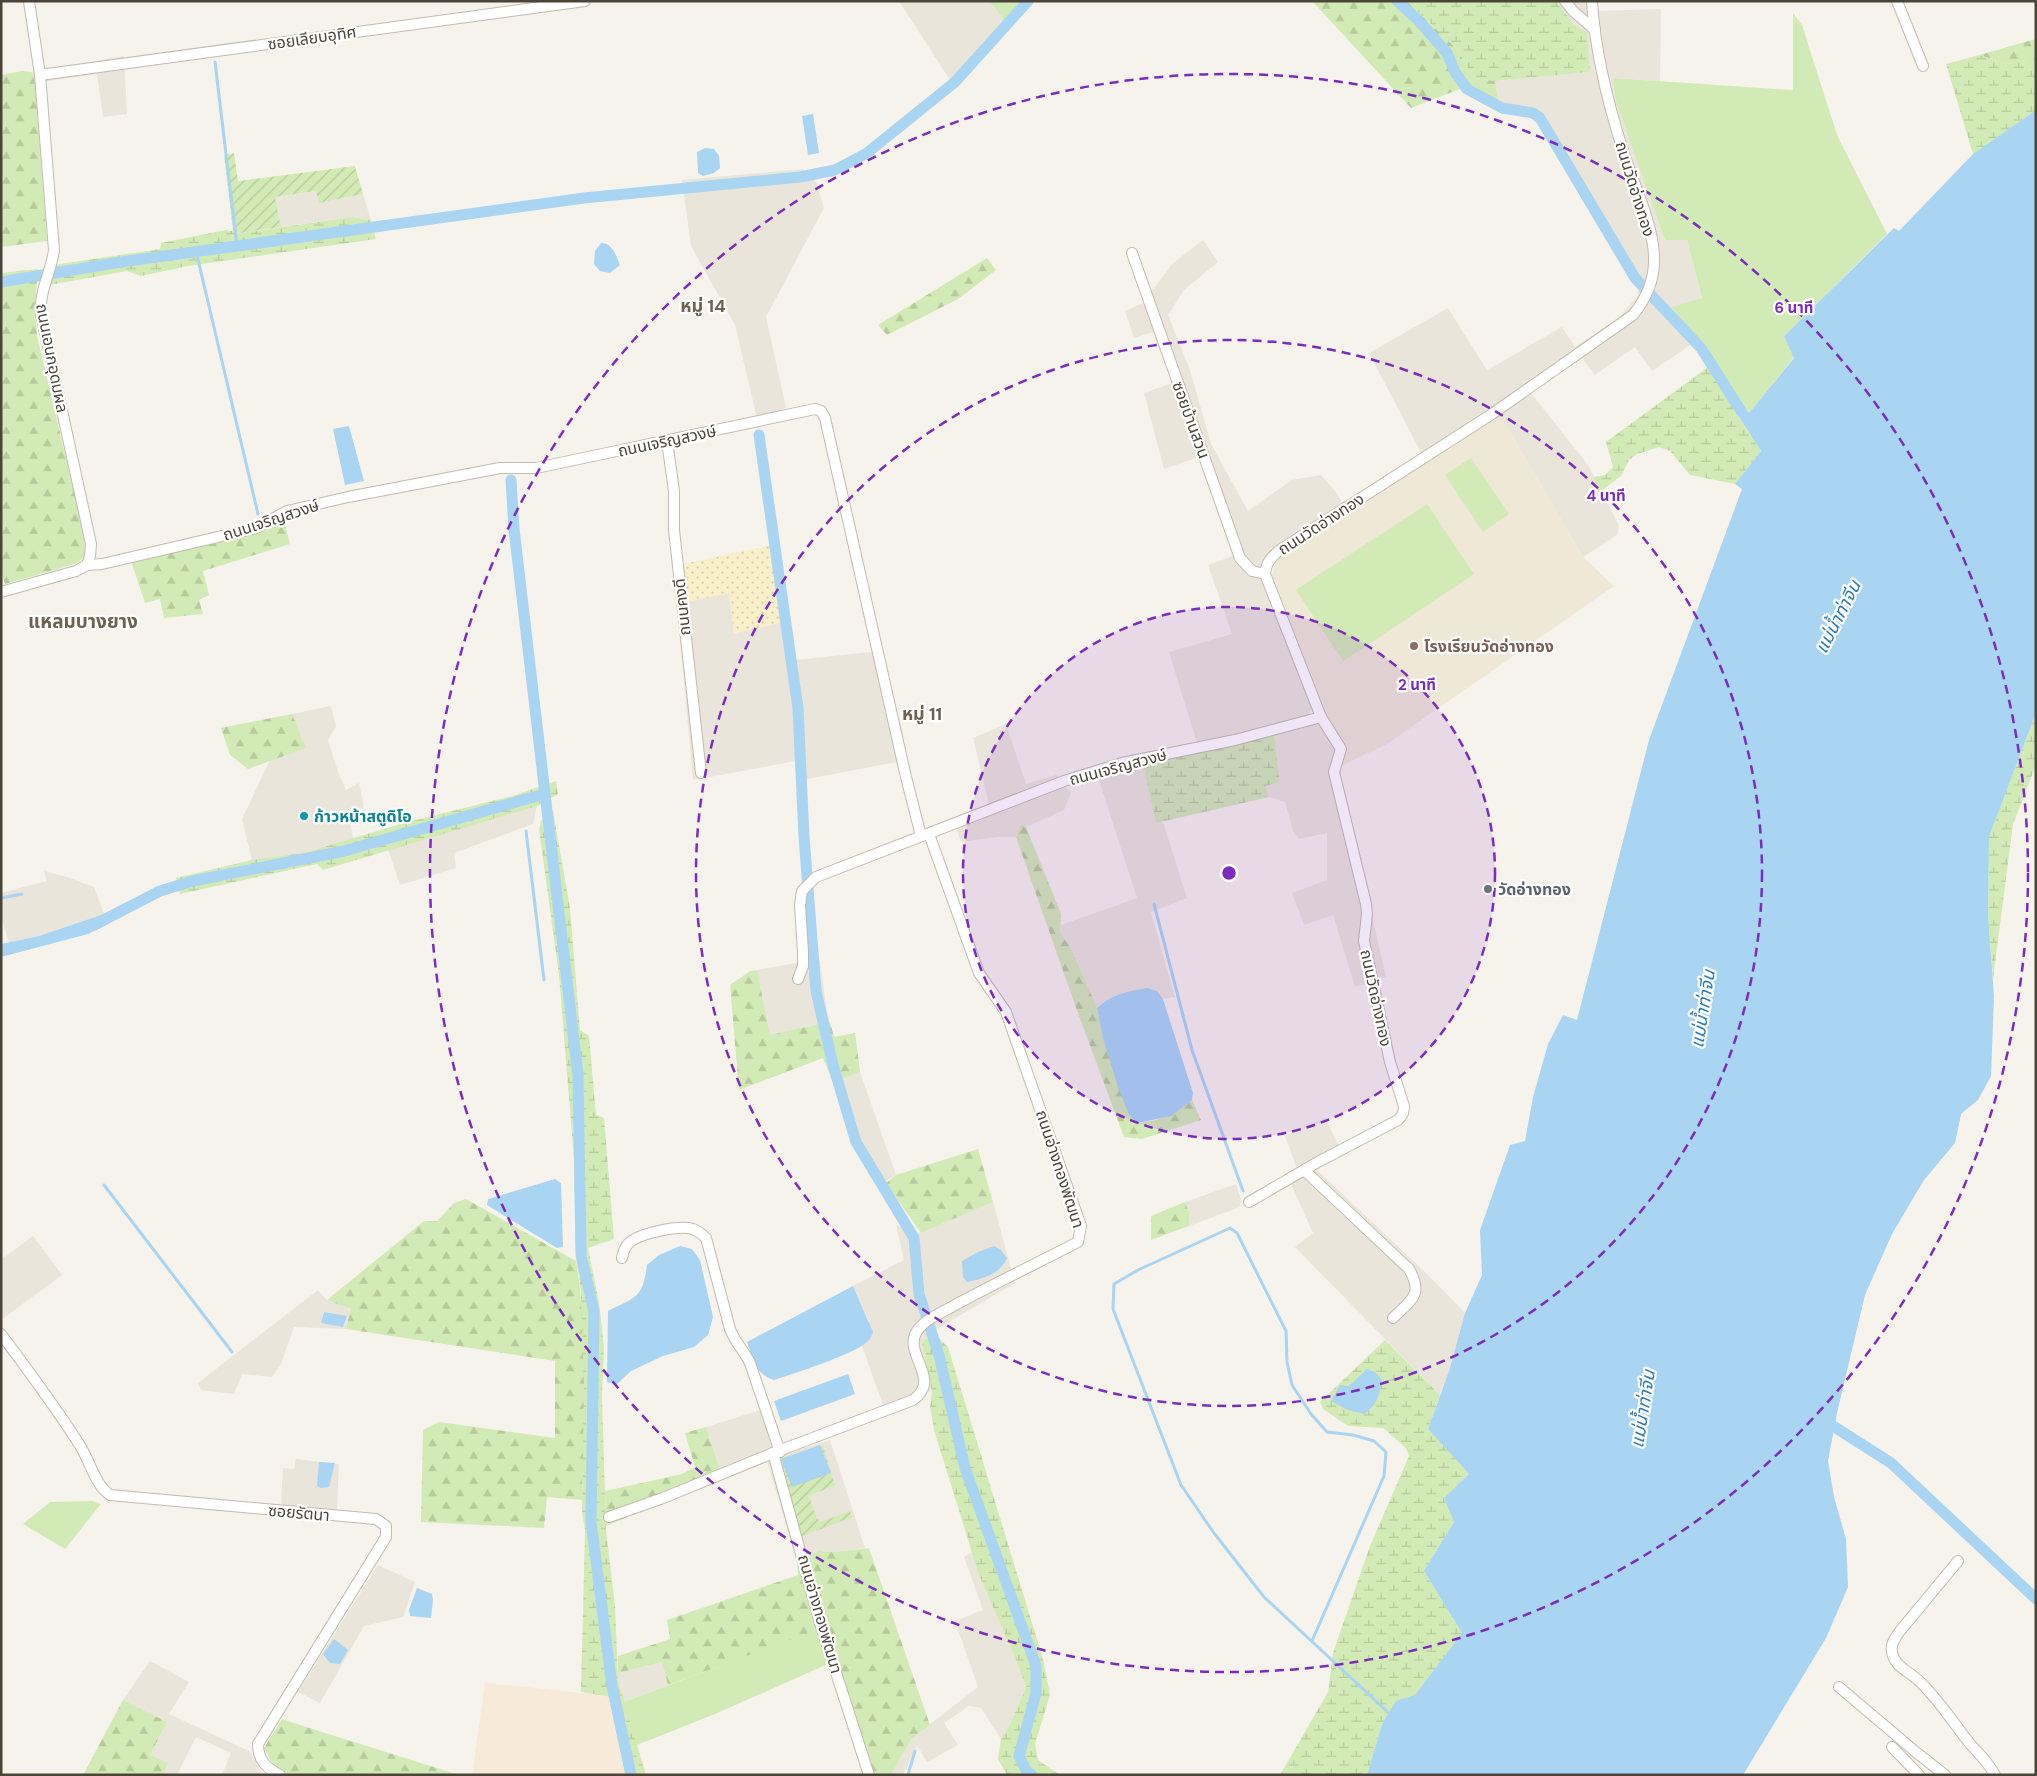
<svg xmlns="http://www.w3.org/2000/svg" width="2037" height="1776" font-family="'DM Sans','Noto Sans Thai',sans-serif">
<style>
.residential{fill:#eae5da}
.commercial{fill:#f7ead8}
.education{fill:#efe8d6}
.grass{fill:#d2eab5}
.forest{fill:url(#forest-firs)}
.wetland{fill:url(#wetland-marsh)}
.sand{fill:url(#sand-dots)}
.garden{fill:url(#garden-furrows)}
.water{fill:#a9d4f2}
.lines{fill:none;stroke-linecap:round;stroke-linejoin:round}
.stream{stroke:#a9d4f2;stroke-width:3}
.canal{stroke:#a9d4f2;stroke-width:11}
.minor-casing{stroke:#c2bbae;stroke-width:12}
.minor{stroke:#fff;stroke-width:10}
.ring{fill:none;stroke:#7b2cbf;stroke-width:2.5;stroke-dasharray:9 6}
.education-dot{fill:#8d6e63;stroke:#fff;stroke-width:2}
.culture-dot{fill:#0f9aa8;stroke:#fff;stroke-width:2}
.worship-dot{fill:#6b7280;stroke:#fff;stroke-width:2}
.labels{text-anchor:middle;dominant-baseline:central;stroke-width:4.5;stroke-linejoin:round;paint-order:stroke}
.street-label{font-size:16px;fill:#4b4439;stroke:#fff}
.education-label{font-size:16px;font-weight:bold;fill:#785e54;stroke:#fff;text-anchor:start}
.culture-label{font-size:16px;font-weight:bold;fill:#0d838f;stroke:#fff;text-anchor:start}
.worship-label{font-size:16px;font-weight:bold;fill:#5b616d;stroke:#fff;text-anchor:start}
.neighbourhood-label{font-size:18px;font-weight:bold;fill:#6e6250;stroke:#fff}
.water-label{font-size:18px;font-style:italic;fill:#2e7ab2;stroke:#fff}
.quarter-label{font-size:19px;font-weight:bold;fill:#6e6250;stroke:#fff}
.centre{fill:#7b2cbf;stroke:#fff;stroke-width:2.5}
.ring-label{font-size:15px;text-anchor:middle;font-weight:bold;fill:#7b2cbf;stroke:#fff;stroke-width:4.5;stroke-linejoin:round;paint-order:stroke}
</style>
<defs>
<pattern id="forest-firs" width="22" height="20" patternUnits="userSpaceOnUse" patternTransform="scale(1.25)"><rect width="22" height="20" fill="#d2eab5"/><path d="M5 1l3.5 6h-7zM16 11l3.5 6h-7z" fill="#b6ca9c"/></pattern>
<pattern id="wetland-marsh" width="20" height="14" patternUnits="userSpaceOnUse" patternTransform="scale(1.25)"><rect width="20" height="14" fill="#d2eab5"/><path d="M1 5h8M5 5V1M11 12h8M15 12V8" fill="none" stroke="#b6ca9c"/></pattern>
<pattern id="sand-dots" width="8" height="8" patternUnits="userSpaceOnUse" patternTransform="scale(1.25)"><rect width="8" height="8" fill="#f9efc9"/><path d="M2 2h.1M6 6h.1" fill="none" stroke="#d7cead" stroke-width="1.8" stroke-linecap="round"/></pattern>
<pattern id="garden-furrows" width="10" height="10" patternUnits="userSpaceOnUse" patternTransform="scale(1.25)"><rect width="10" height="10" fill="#d2eab5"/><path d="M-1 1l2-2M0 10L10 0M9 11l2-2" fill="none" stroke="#b6ca9c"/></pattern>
</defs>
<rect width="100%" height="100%" fill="#f6f3ec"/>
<g class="residential">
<polygon points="899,1 989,1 1005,21 950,80"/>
<polygon points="1556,1 1596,1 1597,11 1661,9 1660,81 1614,78 1616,102 1665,240 1687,240 1702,299 1673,307 1695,340 1692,344 1652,371 1635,347 1595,375 1575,348 1528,381 1531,393 1588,465 1619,526 1617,535 1583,557 1503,420 1483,426 1426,462 1369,353 1448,308 1487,370 1562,327 1575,347 1620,317 1638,295 1639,286 1540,124 1534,116 1511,114 1499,108 1495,81 1590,72 1587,32 1574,25"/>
<polygon points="124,56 127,114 103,117 97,74 35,83 32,72"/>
<polygon points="803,169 816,182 824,208 766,317 786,408 757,418 735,325 691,246 682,180"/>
<polygon points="317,191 319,203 363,194 371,220 352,217 281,227 275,197"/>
<polygon points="1203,240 1218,262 1184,290 1168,315 1190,370 1211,444 1248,511 1292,480 1321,475 1336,492 1343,504 1291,538 1265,558 1259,568 1312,709 1307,716 1245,734 1197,743 1169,652 1232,634 1208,565 1233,556 1199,457 1164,469 1144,393 1172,383 1153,332 1134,338 1125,311 1143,303 1172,264"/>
<polygon points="729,592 734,633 790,621 796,660 871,652 882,649 907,760 807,779 796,761 693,780 677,604"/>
<polygon points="331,706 336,726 328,740 338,772 346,790 359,783 364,807 348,815 353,838 537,806 533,824 454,853 456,868 400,885 388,849 252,860 242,819 292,714"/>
<polygon points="1327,718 1386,977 1355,987 1333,915 1304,925 1292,893 1327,880 1327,833 1299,839 1293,831 1285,802 1269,797 1266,786 1280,782 1274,734"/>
<polygon points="1006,724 1026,784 1056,775 1071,793 1064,810 1026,827 1021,826 1016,837 996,837 961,842 953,819 989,804 973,738"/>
<polygon points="1130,764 1143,765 1156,823 1163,822 1187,898 1151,912 1175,997 1163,999 1157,991 1104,1001 1097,1008 1071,948 1060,933 1061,925 1137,898 1097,774"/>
<polygon points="44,871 67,877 94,887 104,914 39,936 9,942 1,917 1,893 47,881"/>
<polygon points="820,961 826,1006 833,1037 855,1033 860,1072 896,1175 878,1186 823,1058 770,1036 757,970 796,963"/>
<polygon points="1325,1118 1339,1146 1317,1170 1429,1276 1465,1313 1449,1371 1440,1395 1295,1247 1313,1233 1287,1175 1297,1169 1285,1136"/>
<polygon points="1236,1184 1241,1199 1240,1207 1189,1226 1189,1212 1185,1202"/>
<polygon points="993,1202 1015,1283 932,1332 922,1343 932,1391 883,1405 862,1346 869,1340 869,1321 853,1286 904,1260 896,1225 921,1233"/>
<polygon points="33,1236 62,1275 1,1320 1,1260"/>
<polygon points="318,1290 327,1300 351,1309 346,1329 294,1327 281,1364 272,1377 242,1374 234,1394 201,1390 198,1383"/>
<polygon points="770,1407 783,1444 782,1455 830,1440 865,1548 834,1552 818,1551 797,1562 767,1461 723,1479 706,1427"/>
<polygon points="296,1459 339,1464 337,1509 334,1513 288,1509 281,1503 283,1468 294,1469"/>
<polygon points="972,1552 979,1575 1016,1660 1026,1687 1011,1722 1001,1739 981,1708 969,1706 944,1723 958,1745 927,1762 917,1745 903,1775 891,1775 912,1738 978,1687 955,1621 983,1610 964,1557"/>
<polygon points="378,1565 415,1582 403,1617 364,1626 320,1703 298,1692"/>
<polygon points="150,1661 189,1682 169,1714 249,1751 261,1771 260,1775 222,1775 231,1753 196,1737 177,1775 163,1775 150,1755 167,1722 123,1700"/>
<polygon points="662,1662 668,1685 624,1702 618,1680 618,1673"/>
</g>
<polygon class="commercial" points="485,1683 611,1696 625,1775 472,1775"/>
<polygon class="education" points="1503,420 1583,557 1614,586 1387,744 1339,767 1324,706 1272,576 1277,558 1483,426"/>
<g class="grass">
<polygon points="989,1 1020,1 1005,21"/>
<polygon points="1793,13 1802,25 1837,135 1887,234 1784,336 1794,357 1749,413 1735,398 1672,307 1702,298 1687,240 1665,240 1616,102 1613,78 1793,90"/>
<polygon points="1471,458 1509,514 1483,532 1445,475"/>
<polygon points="1427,504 1474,574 1343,661 1296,590"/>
<polygon points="93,1501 101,1504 65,1549 23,1524 50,1502"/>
<polygon points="817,1629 828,1664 715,1714 637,1745 624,1702"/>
</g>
<g class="forest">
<polygon points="1312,1 1410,1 1408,2 1457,49 1474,78 1495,81 1499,106 1460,89 1411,108"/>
<polygon points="2036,39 2036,58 2007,64 1979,55"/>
<polygon points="23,71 32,72 35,83 47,241 1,247 1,75"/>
<polygon points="987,258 996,270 958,299 887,335 878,325"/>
<polygon points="38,269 35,305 37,336 84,534 85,555 79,562 65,567 5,584 1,571 1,273"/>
<polygon points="287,514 297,514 285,524 290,544 203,571 209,595 199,600 203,614 164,618 160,599 145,603 131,561"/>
<polygon points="292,714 306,748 248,769 230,755 221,728"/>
<path d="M1021 825 1026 827 1061 914 1060 933 1071 948 1097 1008 1103 1038 1129 1115 1137 1123C1159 1122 1175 1114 1192 1100L1201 1120 1142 1139 1124 1137 1075 1005 1016 837Z"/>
<polygon points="757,970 770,1035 830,1022 834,1037 855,1033 860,1072 833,1082 823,1058 739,1090 730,985 750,971"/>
<polygon points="978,1149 993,1202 921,1233 886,1183 896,1175"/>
<path d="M466 1199 576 1261C589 1339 584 1420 582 1500L547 1497 544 1528 421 1522 423 1430 439 1422 555 1438V1361L346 1329 351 1309 327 1300 424 1221H437L454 1203Z"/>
<polygon points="1185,1202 1189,1212 1189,1226 1151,1240 1151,1216"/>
<polygon points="706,1427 723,1479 629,1509 628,1517 606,1526 605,1491 682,1474 695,1467 685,1433"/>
<polygon points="869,1548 930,1725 912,1738 891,1775 864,1775 817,1630 668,1685 662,1662 618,1673 618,1656 670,1639 667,1620 798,1575 797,1562 818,1551 834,1552"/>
<polygon points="123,1700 167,1722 150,1755 168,1763 163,1775 83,1775"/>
<polygon points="282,1719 303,1726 459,1775 290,1775 274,1766 264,1748"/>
</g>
<g class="wetland">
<polygon points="1556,1 1574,25 1587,32 1590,72 1495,81 1474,78 1457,49 1408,2"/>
<polygon points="1979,55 2007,64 2036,58 2036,110 1973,154 1946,64"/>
<polygon points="352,217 371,220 376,239 188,266 141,276 127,271 49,285 54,266 60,264 160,249 161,243 226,230 241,233"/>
<polygon points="1695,340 1735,398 1730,404 1761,451 1735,484 1690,475 1670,451 1659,447 1637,454 1629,460 1621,476 1601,491 1593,477 1605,475 1613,467 1606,442 1708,367 1692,344"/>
<polygon points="2036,713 2036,765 2013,824 1993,979 1988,914 1989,837"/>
<polygon points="1274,734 1280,782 1266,786 1269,797 1156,823 1143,765"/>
<polygon points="556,781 558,794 537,806 323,870 317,864 180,894 176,878 252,860 304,853 404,823 512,796"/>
<polygon points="553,811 570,908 580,1030 589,1036 596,1115 604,1118 614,1239 588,1248 599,1302 604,1347 602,1397 606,1530 615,1606 618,1680 646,1775 625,1775 611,1697 581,1692 585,1530 582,1512 584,1385 581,1292 576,1256 574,1159 559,975 539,829 541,821"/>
<polygon points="932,1332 948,1347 1043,1659 1050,1695 1035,1744 1038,1760 1057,1773 1064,1775 1007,1775 998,1759 1001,1739 1011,1722 1026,1687 1016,1660 979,1575 934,1430 930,1407 932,1391 922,1343"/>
<polygon points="1385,1340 1440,1395 1428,1429 1469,1474 1444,1498 1454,1522 1424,1571 1462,1633 1415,1695 1382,1724 1367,1775 1280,1775 1328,1692 1333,1653 1370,1546 1409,1456 1406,1448 1383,1428 1348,1426 1323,1409 1320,1402"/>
</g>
<polygon class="sand" points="778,544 790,621 734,633 729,593 677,604 673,566"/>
<g class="garden">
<polygon points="234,153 238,181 355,166 363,194 319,203 316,191 275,197 281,227 241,233 233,231 224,155"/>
<polygon points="823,1446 835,1485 809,1496 816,1516 820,1522 850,1511 852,1517 801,1537 777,1459"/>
</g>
<g class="water">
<polygon points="2036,110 2036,713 1989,837 1988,914 1994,996 1991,1076 1978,1100 1961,1114 1955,1143 1924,1180 1892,1234 1865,1295 1837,1413 1828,1461 1834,1497 1846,1539 1848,1587 1826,1638 1743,1775 1367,1775 1382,1724 1396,1701 1415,1695 1462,1633 1424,1571 1454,1522 1444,1498 1469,1474 1428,1429 1449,1371 1465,1313 1482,1275 1480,1230 1510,1145 1525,1141 1533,1097 1548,1044 1563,1015 1577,1020 1649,740 1742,489 1735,484 1761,451 1730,403 1735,398 1749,413 1794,358 1784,336 1894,228 1899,231 1973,154"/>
<polygon points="813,114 819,153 808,155 802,116"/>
<polygon points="705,148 714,149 719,156 720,168 714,173 703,176 698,173 697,152"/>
<path d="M601 243C613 243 616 256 620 265L610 273 600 271 594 264 595 251Z"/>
<polygon points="349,426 364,481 345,485 333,429"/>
<polygon points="104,914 108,924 88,934 1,957 1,944 39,936"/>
<path d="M1147 988 1157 991 1163 999 1193 1093 1192 1100 1171 1116 1137 1123 1129 1115 1117 1084 1103 1038 1097 1008C1110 995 1129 991 1147 988Z"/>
<polygon points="555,1179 561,1183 563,1247 557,1248 487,1205 488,1199"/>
<path d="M680 1246 692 1249 700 1260 713 1317 708 1335 694 1347 663 1356 631 1371 616 1385 607 1382 608 1311C636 1297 643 1298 647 1265L659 1255Z"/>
<path d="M994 1246 1001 1250 1007 1258C999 1275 985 1278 967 1282L963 1277 962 1261 978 1252Z"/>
<path d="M853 1286 873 1332C872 1335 871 1338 869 1340 859 1353 792 1374 774 1380 755 1374 753 1359 747 1342Z"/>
<polygon points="324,1312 347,1316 343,1327 321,1323"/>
<path d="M1367 1369 1375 1372 1382 1380C1380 1395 1376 1406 1364 1414L1348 1410 1331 1401 1340 1385 1349 1386Z"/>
<polygon points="848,1374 855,1394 781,1421 774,1401"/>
<polygon points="820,1445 831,1473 792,1487 781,1459"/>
<polygon points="319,1462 335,1463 329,1487 321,1488 317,1486"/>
<polygon points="417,1588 432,1594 433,1600 431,1618 410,1616 409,1610"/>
<polygon points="334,1639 348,1650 340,1664 330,1663 323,1654"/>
</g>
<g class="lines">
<g class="stream">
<polyline points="215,62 237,246"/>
<polyline points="196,251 258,514"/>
<polyline points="526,831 544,980"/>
<polyline points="1,898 22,894"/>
<polyline points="1154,904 1192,1050 1243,1191"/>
<polyline points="104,1185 232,1352"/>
<polyline points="1312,1641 1384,1476 1386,1452 1374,1441 1353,1435 1327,1432 1311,1414 1292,1385 1287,1362 1286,1331 1237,1233 1230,1228 1138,1270 1114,1284 1113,1309 1181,1485 1214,1533 1264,1597 1391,1715"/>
<polyline points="908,1775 915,1751"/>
</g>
<g class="canal">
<polyline points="1397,1 1418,20 1447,53 1455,72 1467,89 1502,108 1533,113 1540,118 1635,278 1701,348 1741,411"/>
<polyline points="1,282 121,262 584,198 800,177 835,170 867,153 955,82 1028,1"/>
<polyline points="759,435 798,708 804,837 816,991 833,1065 856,1142 914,1238 919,1294 939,1355 965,1468 1036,1666 1036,1693 1019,1756 1027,1772 1032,1775"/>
<polyline points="511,480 514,529 578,1075 581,1255 594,1312 591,1521 612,1686 631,1775"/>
<polyline points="94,925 160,891 193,881 344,851 544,794"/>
<polyline points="1822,1419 1891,1463 2036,1599"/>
</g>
<defs>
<g id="minor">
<polyline points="1565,1 1573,11 1595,30"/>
<polyline points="1897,1 1923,66"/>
<polyline points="40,75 585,1"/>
<polyline points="1132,253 1240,558 1252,571 1265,574"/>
<polyline points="667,441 674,491 674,530 701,773"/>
<polyline points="87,565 102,564 256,528 287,511 348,497 500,468 536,468 815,409 821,411 825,418 906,777 921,836"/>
<path d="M1 592 76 571 87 565 90 556 91 544 41 314C39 291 51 273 54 250L40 75 29 1"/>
<polyline points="798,979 803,966 803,952 800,905 802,891 816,877 1064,781 1122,763 1235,740 1321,717"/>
<path d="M1304 1170 1409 1269C1424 1295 1411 1300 1393 1318"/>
<path d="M1249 1202 1318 1162 1398 1120C1403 1115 1404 1112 1404 1106L1390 1062 1364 941 1367 914 1366 904 1334 772 1341 749 1321 717 1314 699 1265 574C1266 563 1271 557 1280 550L1492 414 1633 315C1647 298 1655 278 1654 256 1653 225 1634 184 1624 154 1608 104 1595 53 1592 1"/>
<path d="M622 1258C623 1253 624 1248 628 1244 638 1233 679 1225 693 1229 698 1231 702 1234 706 1238L730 1329C735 1342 744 1351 750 1363L780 1452"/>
<path d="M1 1334C28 1370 55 1406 79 1444 90 1460 94 1484 110 1495L376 1519 386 1526V1537L258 1744C258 1760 266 1768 280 1775"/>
<polyline points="773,1453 820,1623 869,1775"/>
<path d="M609 1517 663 1498 773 1453 913 1400C943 1379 902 1354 917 1331 925 1319 943 1312 955 1305 996 1283 1037 1263 1078 1242L1081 1226 1006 1012 979 973 929 834"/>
<path d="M1958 1561 1900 1631C1896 1637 1890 1644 1892 1652 1894 1666 1908 1671 1917 1679 1939 1699 1953 1723 1971 1745 1981 1756 1988 1762 1995 1775"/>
<polyline points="1839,1687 1917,1753 1945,1775"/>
<polyline points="1892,1747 1919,1775"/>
</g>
</defs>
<use href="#minor" class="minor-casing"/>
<use href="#minor" class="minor"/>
</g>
<circle cx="1229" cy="873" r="266" fill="#7b2cbf" fill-opacity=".12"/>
<g class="ring">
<circle cx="1229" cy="873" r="266"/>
<circle cx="1229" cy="873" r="533"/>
<circle cx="1229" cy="873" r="799"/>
</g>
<circle class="education-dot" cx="1414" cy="646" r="5"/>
<circle class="culture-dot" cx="304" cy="816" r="5"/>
<circle class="worship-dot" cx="1488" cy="889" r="5"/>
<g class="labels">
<g class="street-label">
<text transform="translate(312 38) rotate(-8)">ซอยเลียบอุทิศ</text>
<text transform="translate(1635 189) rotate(73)">ถนนวัดอ่างทอง</text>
<text transform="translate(52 358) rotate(79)">ถนนเอนกอุดมผล</text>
<text transform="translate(1191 420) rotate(70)">ซอยบ้านสวน</text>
<text transform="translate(667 441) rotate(-12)">ถนนเจริญสวงษ์</text>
<text transform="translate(271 520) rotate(-18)">ถนนเจริญสวงษ์</text>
<text transform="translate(1321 524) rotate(-33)">ถนนวัดอ่างทอง</text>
<text transform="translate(682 607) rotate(-96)">ถนนคงดี</text>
<text transform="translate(1118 767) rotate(-15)">ถนนเจริญสวงษ์</text>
<text transform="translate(1376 998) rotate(78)">ถนนวัดอ่างทอง</text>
<text transform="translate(1060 1169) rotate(72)">ถนนอ่างทองพัฒนา</text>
<text transform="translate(299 1513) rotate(5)">ซอยรัตนา</text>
<text transform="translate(820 1614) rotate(74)">ถนนอ่างทองพัฒนา</text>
</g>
<g class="education-label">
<text x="1424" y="646">โรงเรียนวัดอ่างทอง</text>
</g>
<g class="culture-label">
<text x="314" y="816">ก้าวหน้าสตูดิโอ</text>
</g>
<g class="worship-label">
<text x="1498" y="889">วัดอ่างทอง</text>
</g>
<g class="neighbourhood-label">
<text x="703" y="306">หมู่ 14</text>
<text x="922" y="714">หมู่ 11</text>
</g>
<g class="water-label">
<text transform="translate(1838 617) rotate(-63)">แม่น้ำท่าจีน</text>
<text transform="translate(1703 1009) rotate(-81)">แม่น้ำท่าจีน</text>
<text transform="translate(1643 1409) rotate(-81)">แม่น้ำท่าจีน</text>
</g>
<g class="quarter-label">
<text x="83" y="621">แหลมบางยาง</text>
</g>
</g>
<circle cx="1229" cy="873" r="8" class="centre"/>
<g class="ring-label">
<text x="1794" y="313">6 นาที</text>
<text x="1606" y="501">4 นาที</text>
<text x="1417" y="690">2 นาที</text>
</g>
<rect width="2037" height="1776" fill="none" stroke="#4b4439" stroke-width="5"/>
</svg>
